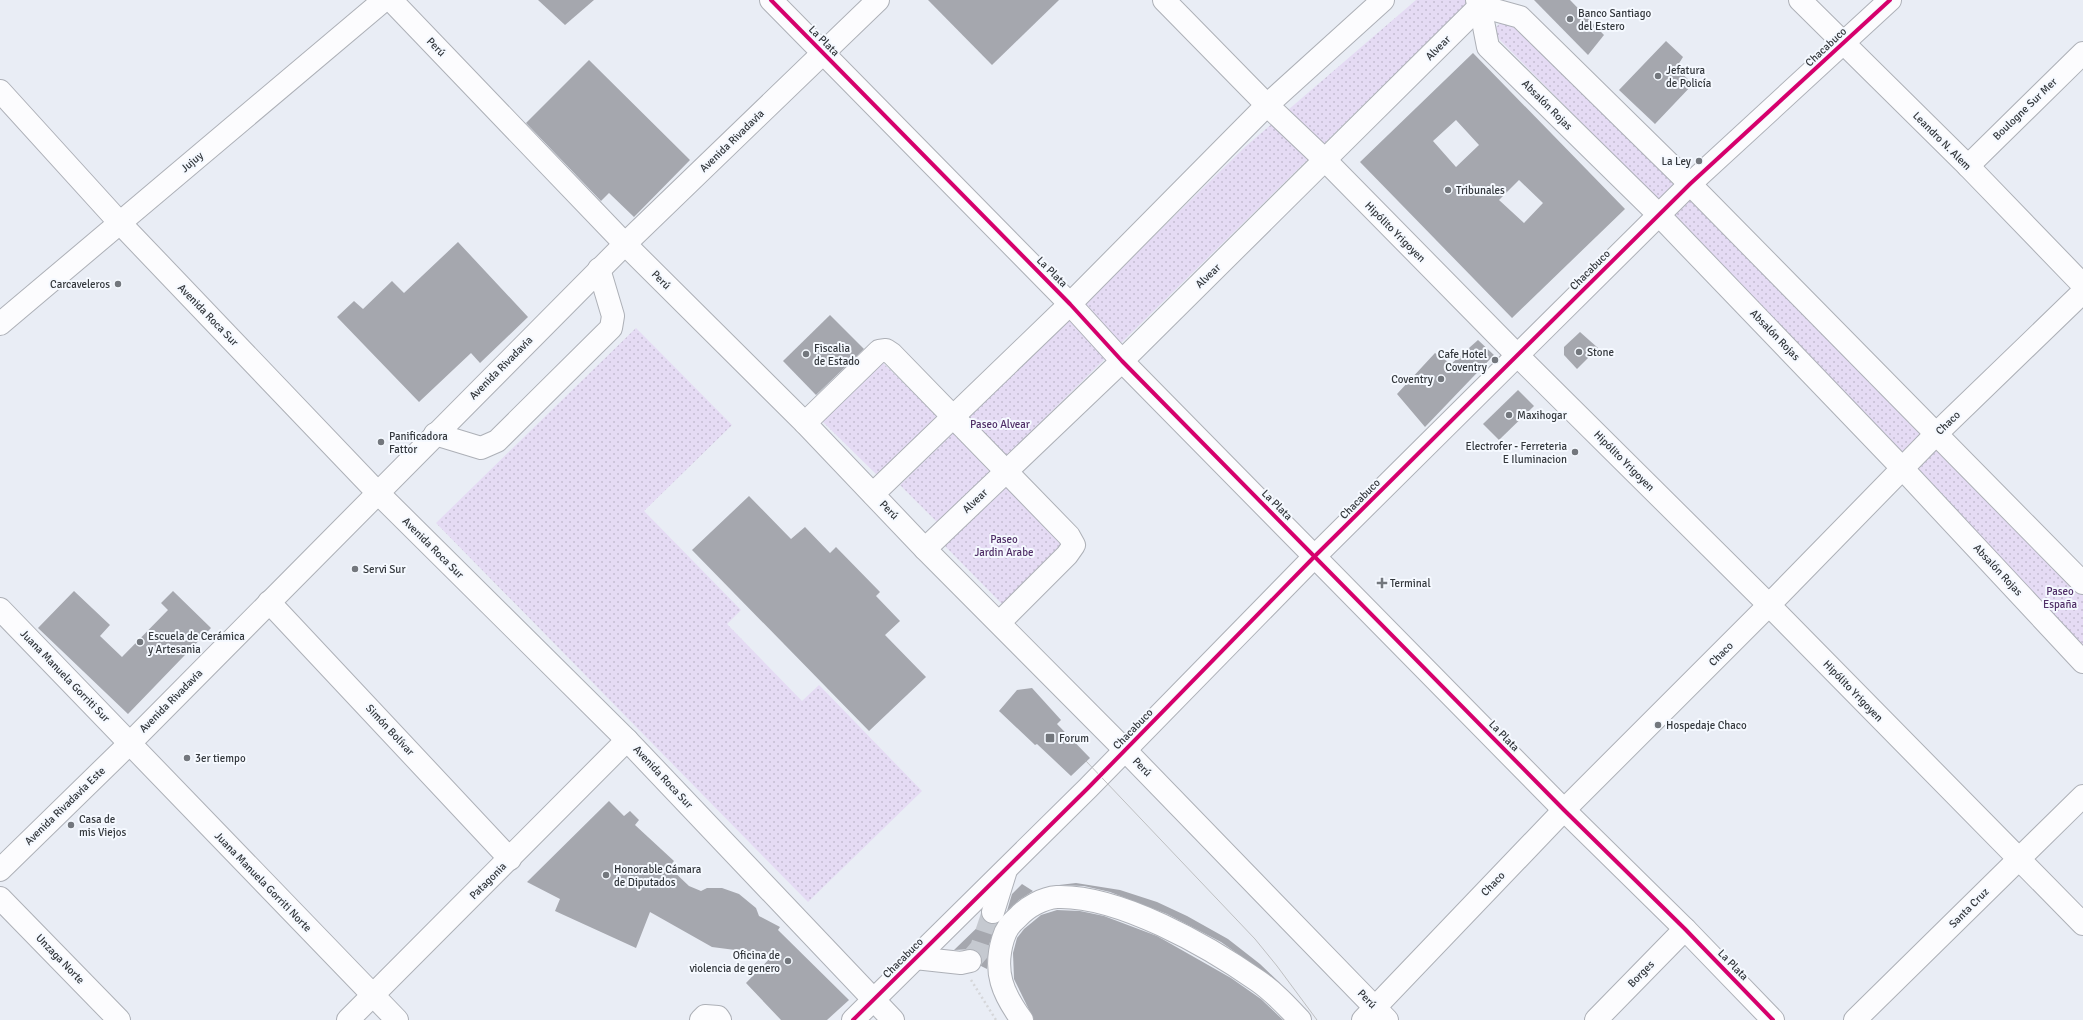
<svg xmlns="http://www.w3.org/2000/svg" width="2083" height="1020" font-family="Signika,sans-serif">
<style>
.park{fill:url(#park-dots)}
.building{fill:#a5a7ae;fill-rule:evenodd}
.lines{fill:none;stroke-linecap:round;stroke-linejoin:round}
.minor-tunnel{stroke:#c5c9d0;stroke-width:22;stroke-dasharray:22 11;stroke-linecap:butt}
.minor-casing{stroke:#adb0b7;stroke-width:24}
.major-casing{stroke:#adb0b7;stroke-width:24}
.path{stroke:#d5d6d9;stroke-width:2.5;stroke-dasharray:2 3;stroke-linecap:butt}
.minor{stroke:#fcfcfe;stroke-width:22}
.major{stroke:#fcfcfe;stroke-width:22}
.tram{stroke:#bebfc1;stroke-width:1}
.cycleway-casing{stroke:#f5f9ff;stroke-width:6}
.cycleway{stroke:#d6006c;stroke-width:4}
.poi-dot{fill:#73777d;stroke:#f5f9ff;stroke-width:1.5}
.labels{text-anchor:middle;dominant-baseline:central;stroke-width:4;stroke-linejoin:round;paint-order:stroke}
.poi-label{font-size:11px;fill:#34383d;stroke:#f5f9ff;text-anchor:start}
.street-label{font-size:11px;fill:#34383d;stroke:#f5f9ff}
.park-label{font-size:11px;fill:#502f67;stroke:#f5f9ff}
</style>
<defs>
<pattern id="park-dots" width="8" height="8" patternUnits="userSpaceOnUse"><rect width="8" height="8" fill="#e5dbf4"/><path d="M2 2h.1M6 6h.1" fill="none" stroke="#c5bdd2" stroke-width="1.8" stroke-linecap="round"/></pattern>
</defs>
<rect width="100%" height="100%" fill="#e9edf5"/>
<g class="park">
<polygon points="1416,0 1470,0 938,523 900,485 1245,147"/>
<polygon points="1508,17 2083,593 2083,650 1678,220 1491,31"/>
<polygon points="636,328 732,425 644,511 741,610 727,624 802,701 819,685 922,791 808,902 436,523"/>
<polygon points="881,361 938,417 879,477 822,421"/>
<polygon points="1005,485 1064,545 1003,605 944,545"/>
</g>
<g class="building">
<polygon points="538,0 594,0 565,25"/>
<polygon points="928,0 1059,0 992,65"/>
<polygon points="1534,0 1570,0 1604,35 1588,55"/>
<polygon points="1666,41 1683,57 1676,68 1693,84 1655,124 1619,90"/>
<path d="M1473 53 1625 209 1512 318 1360 162ZM1456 120 1479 145 1456 167 1433 141ZM1519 180 1543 203 1524 223 1499 200Z"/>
<polygon points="589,60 690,160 634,217 609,193 601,201 526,123"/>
<polygon points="458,242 528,317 480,363 471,353 419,402 337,317 354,301 363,309 392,281 404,293"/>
<polygon points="830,315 864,349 816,395 783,361"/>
<polygon points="1580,332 1598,348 1577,369 1564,355 1564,347"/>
<polygon points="1478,340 1494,355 1425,427 1397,394 1435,353 1451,364"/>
<polygon points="1518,390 1534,406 1499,440 1483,424"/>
<polygon points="749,496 791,539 805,527 830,553 836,547 880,592 876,596 900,621 885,635 926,677 869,731 692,550"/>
<polygon points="74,591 110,625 100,636 122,657 168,610 161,603 173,591 211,628 128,714 38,628"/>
<polygon points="1032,688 1061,720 1057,724 1090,758 1071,776 1037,744 1035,745 999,711 1017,690"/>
<polygon points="609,801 624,816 630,811 639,820 635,825 674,861 669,867 689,886 701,891 707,888 722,888 739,894 756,908 759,916 780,927 778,930 849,1000 827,1020 781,1020 746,983 773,955 712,947 650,912 636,948 555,911 560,899 527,882"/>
<polygon points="1076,883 1120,890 1157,902 1187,916 1228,939 1260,964 1281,984 1221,942 1167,914 1110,892 1084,886 1059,885"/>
<polygon points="1022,884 1033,891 1019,900 1007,911 1012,894"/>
<polygon points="1057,910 1080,911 1104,916 1157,936 1231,978 1261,999 1283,1020 1034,1020 1014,979 1013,953 1017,938 1024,929 1041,915"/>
<polygon points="984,921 990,924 996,924 988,948 987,969 981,966 982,958 979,953 974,949 954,950"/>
</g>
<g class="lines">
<polyline class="minor-tunnel" points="970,961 981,948 993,912"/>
<defs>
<g id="minor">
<polyline points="391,0 625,244 805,423 925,549 1125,750 1387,1020"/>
<polyline points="771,0 1070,304 1122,361 1564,810 1685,929 1773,1020"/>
<polyline points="1164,0 1267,105 1326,161 1517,355 1769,605 2083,924"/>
<polyline points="1477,0 1480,6 1488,47 1659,215 1902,468 2083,662"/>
<polyline points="1800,0 1968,166 2083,285"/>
<polyline points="1480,6 1520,17 1690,184 2083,583"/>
<polyline points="0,91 120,223 377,492"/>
<polyline points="1968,166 2083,53"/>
<polyline points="805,423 879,351 886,350 892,354 1069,536 1074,545 1067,555 1000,622"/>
<polyline points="435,434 481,448 497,441 611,328 613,316 599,269"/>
<polyline points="873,494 1070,304 1267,105 1383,0"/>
<polyline points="925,549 1122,361 1486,0"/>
<polyline points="269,602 510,859"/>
<polyline points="0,609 397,1020"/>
<polyline points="0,898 119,1020"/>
<polyline points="993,912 1006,870"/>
<polyline points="915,958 961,963 970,961"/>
<polyline points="348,1020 627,740"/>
<polyline points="701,1020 705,1016 718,1017 720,1020"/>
<polyline points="853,1020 1088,788 1315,556 1690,184 1890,0"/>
<path d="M1022 1020C1003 994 993 972 1003 939 1006 929 1010 924 1018 917 1027 907 1043 898 1057 897 1119 895 1208 946 1258 981 1274 992 1287 1006 1300 1020"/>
<polyline points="1363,1020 1564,810 1769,605 1937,433 2083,292"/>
<polyline points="1596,1020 1685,929"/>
<polyline points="1855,1020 2083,796"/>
</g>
<g id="major">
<polyline points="0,324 384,0"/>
<polyline points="377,492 627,740 893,1020"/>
<polyline points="0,870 130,743 625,244 878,0"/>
</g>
</defs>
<use href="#minor" class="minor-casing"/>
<use href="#major" class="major-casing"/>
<polyline class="path" points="971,980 996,1020"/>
<use href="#minor" class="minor"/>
<use href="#major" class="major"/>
<polyline class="tram" points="1086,761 1255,939 1277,966 1317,1020"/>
<defs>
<g id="cycleway">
<polyline points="771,0 1070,304 1122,361 1564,810 1685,929 1773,1020"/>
<polyline points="853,1020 1088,788 1315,556 1690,184 1890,0"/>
</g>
</defs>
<use href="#cycleway" class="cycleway-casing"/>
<use href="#cycleway" class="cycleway"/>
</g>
<g class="poi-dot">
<circle cx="1570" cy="19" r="4"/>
<circle cx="1658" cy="76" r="4"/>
<circle cx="1699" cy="161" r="4"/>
<circle cx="1448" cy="190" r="4"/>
<circle cx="118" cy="284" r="4"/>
<circle cx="1579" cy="352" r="4"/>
<circle cx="806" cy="354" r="4"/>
<circle cx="1495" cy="360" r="4"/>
<circle cx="1441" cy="379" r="4"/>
<circle cx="1509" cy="415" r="4"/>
<circle cx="381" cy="442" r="4"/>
<circle cx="1575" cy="452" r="4"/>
<circle cx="355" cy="569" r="4"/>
<path d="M1380 577h4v4h4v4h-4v4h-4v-4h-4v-4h4z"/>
<circle cx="140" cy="642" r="4"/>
<circle cx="1658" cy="725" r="4"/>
<rect x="1045" y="733" width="10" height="10" rx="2"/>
<circle cx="187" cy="758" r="4"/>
<circle cx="71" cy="825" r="4"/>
<circle cx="606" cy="875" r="4"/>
<circle cx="788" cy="961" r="4"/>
</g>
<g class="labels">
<g class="poi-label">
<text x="1578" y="13">Banco Santiago<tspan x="1578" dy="13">del Estero</tspan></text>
<text x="1666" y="70">Jefatura<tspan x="1666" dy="13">de Policía</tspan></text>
<text x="1691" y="161" text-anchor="end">La Ley</text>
<text x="1456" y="190">Tribunales</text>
<text x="110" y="284" text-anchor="end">Carcaveleros</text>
<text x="814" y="348">Fiscalia<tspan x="814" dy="13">de Estado</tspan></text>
<text x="1587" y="352">Stone</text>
<text x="1487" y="354" text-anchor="end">Cafe Hotel<tspan x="1487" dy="13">Coventry</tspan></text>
<text x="1433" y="379" text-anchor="end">Coventry</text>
<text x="1517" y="415">Maxihogar</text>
<text x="389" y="436">Panificadora<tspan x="389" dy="13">Fattor</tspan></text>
<text x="1567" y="446" text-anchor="end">Electrofer - Ferreteria<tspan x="1567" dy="13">E Iluminacion</tspan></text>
<text x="363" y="569">Servi Sur</text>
<text x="1390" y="583">Terminal</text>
<text x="148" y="636">Escuela de Cerámica<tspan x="148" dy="13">y Artesania</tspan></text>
<text x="1666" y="725">Hospedaje Chaco</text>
<text x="1059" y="738">Forum</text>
<text x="195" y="758">3er tiempo</text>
<text x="79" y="819">Casa de<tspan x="79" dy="13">mis Viejos</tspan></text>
<text x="614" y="869">Honorable Cámara<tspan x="614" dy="13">de Diputados</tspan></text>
<text x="780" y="955" text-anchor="end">Oficina de<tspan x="780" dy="13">violencia de genero</tspan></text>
</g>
<g class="street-label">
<text transform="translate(824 41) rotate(45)">La Plata</text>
<text transform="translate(436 47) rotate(46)">Perú</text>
<text transform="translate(1826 47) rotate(-43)">Chacabuco</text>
<text transform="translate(1438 48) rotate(-45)">Alvear</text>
<text transform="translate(1547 105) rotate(45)">Absalón Rojas</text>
<text transform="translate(2025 109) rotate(-44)">Boulogne Sur Mer</text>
<text transform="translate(732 141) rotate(-44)">Avenida Rivadavia</text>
<text transform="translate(1942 141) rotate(45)">Leandro N. Alem</text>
<text transform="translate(192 162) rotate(-40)">Jujuy</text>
<text transform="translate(1395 232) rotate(45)">Hipólito Yrigoyen</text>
<text transform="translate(1590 270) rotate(-45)">Chacabuco</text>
<text transform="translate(1052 272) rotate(45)">La Plata</text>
<text transform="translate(1208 276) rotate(-44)">Alvear</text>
<text transform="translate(661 280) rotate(45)">Perú</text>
<text transform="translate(208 315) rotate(46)">Avenida Roca Sur</text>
<text transform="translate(1775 335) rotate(46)">Absalón Rojas</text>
<text transform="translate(501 368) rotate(-45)">Avenida Rivadavia</text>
<text transform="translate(1948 423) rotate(-44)">Chaco</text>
<text transform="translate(1624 461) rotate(45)">Hipólito Yrigoyen</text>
<text transform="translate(1360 499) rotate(-45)">Chacabuco</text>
<text transform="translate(975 501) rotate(-44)">Alvear</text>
<text transform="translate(1277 505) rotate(45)">La Plata</text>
<text transform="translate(889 510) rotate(46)">Perú</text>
<text transform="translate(433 548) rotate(45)">Avenida Roca Sur</text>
<text transform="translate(1998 570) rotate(47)">Absalón Rojas</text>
<text transform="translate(1721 654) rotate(-45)">Chaco</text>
<text transform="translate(65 676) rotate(46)">Juana Manuela Gorriti Sur</text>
<text transform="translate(1853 691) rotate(46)">Hipólito Yrigoyen</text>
<text transform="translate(171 701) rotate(-45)">Avenida Rivadavia</text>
<text transform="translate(1133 729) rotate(-46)">Chacabuco</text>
<text transform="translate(390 730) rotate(47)">Simón Bolívar</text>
<text transform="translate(1504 736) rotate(46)">La Plata</text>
<text transform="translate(1142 767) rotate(46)">Perú</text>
<text transform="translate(663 777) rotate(47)">Avenida Roca Sur</text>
<text transform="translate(65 806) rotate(-44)">Avenida Rivadavia Este</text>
<text transform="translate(488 881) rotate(-45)">Patagonia</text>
<text transform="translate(263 882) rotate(46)">Juana Manuela Gorriti Norte</text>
<text transform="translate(1493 884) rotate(-46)">Chaco</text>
<text transform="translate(1969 908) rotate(-45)">Santa Cruz</text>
<text transform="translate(903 958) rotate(-45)">Chacabuco</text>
<text transform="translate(60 959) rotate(46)">Unzaga Norte</text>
<text transform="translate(1733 965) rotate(46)">La Plata</text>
<text transform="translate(1641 974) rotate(-46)">Borges</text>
<text transform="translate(1367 999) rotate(46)">Perú</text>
</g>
<g class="park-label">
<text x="1000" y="424">Paseo Alvear</text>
<text x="1004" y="539">Paseo<tspan x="1004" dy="13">Jardin Arabe</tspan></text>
<text x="2060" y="591">Paseo<tspan x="2060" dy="13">España</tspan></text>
</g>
</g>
</svg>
